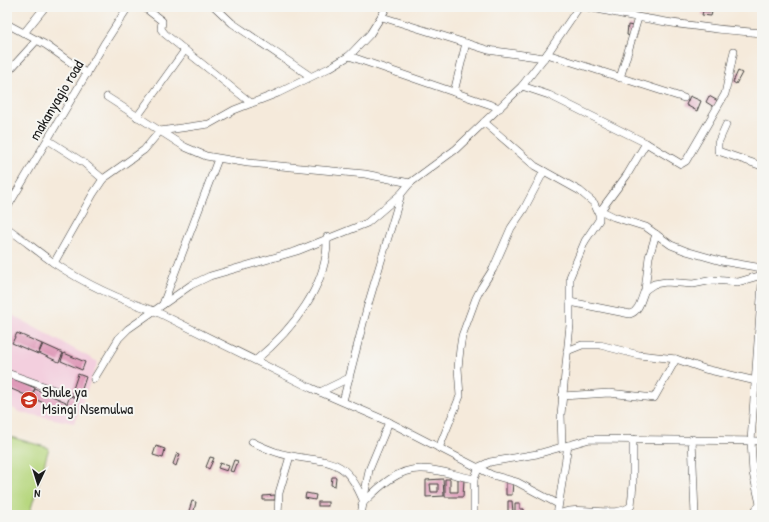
<svg xmlns="http://www.w3.org/2000/svg" width="769" height="522" font-family="'Patrick Hand',sans-serif">
<style>
.built{fill:#f3cfde}
.green{fill:#b7d77f;stroke:#6a7a4e}
.building{fill:#df9bb9;fill-rule:evenodd}
.lines{fill:none;stroke-linecap:round;stroke-linejoin:round}
.minor-casing{stroke:#3d3b39;stroke-width:8}
.minor{stroke:#fff;stroke-width:7}
.labels{text-anchor:middle;dominant-baseline:central;stroke-width:4;stroke-linejoin:round;paint-order:stroke}
.street-label{font-size:15px;fill:#1c1c1c;stroke:#f6f6f2}
.poi-label{font-size:15px;fill:#1c1c1c;stroke:#f6f6f2;text-anchor:start}
</style>
<rect width="100%" height="100%" fill="#f6f6f2"/>
<filter id="ink" filterUnits="userSpaceOnUse"><feTurbulence type="fractalNoise" baseFrequency=".025" numOctaves="2"/><feDisplacementMap in="SourceGraphic" scale="8" xChannelSelector="R" yChannelSelector="G"/><feConvolveMatrix kernelMatrix="1 2 1 2 8 2 1 2 1" color-interpolation-filters="sRGB"/></filter>
<filter id="wash" filterUnits="userSpaceOnUse"><feTurbulence type="fractalNoise" baseFrequency=".012" numOctaves="4" result="noise"/><feDisplacementMap in="SourceGraphic" scale="16" xChannelSelector="R" yChannelSelector="G"/><feGaussianBlur stdDeviation="0.9" result="paint"/><feColorMatrix in="noise" values="0 0 0 0 0 0 0 0 0 0 0 0 0 0 0 0 0 1.4 0 .05"/><feComposite in="paint" operator="in"/></filter>
<g filter="url(#wash)">
<rect width="100%" height="100%" fill="#f5eadb"/>
<polygon class="built" points="10,314 98,362 74,423 19,412 7,404 7,321"/>
<polygon class="green" points="7,436 49,448 29,515 7,515"/>
<g id="blocks">
<g class="building">
<polygon points="703,11 712,12 711,16 702,15"/>
<polygon points="628,25 633,26 631,36 627,35"/>
<polygon points="738,71 742,73 736,84 733,82"/>
<polygon points="690,96 701,101 697,111 686,105"/>
<polygon points="709,96 718,101 714,107 706,102"/>
<polygon points="17,333 42,344 38,354 12,343"/>
<polygon points="43,344 63,353 59,362 39,353"/>
<polygon points="64,353 85,362 82,370 61,361"/>
<polygon points="78,374 86,377 79,398 71,395"/>
<polygon points="9,377 35,388 32,395 35,389 66,402 62,411 7,387"/>
<polygon points="70,396 78,399 74,409 66,406"/>
<polygon points="156,446 165,449 163,458 153,455"/>
<polygon points="177,453 180,454 176,466 173,464"/>
<polygon points="210,457 214,458 209,469 206,467"/>
<polygon points="234,460 238,461 234,472 230,471"/>
<polygon points="220,463 229,466 227,471 218,468"/>
<polygon points="332,477 336,477 335,486 331,485"/>
<path d="M443 479 444 496 426 497V480ZM430 484H438V492H431Z"/>
<polygon points="445,479 450,479 450,492 458,492 458,479 464,479 463,497 445,497"/>
<polygon points="506,482 513,482 512,495 506,495"/>
<polygon points="306,493 316,495 315,500 305,498"/>
<polygon points="275,495 275,500 263,500 263,496"/>
<polygon points="192,501 196,502 193,515 188,514"/>
<polygon points="508,501 512,501 513,512 508,512"/>
<rect x="318" y="502" width="10" height="4"/>
<polygon points="515,503 520,503 520,509 524,509 524,514 515,514"/>
</g>
</g>
</g>
<g filter="url(#ink)">
<use href="#blocks" fill-opacity="0" stroke="#3d3b39" stroke-width="1"/>
<g class="lines">
<defs>
<g id="minor">
<polyline points="144,7 162,21 161,29 165,34 251,103"/>
<polyline points="215,7 232,23 310,76"/>
<path d="M588 7C645 20 704 29 762 33"/>
<polyline points="382,17 488,50 544,58"/>
<polyline points="7,24 46,45 87,74"/>
<polyline points="24,33 45,7"/>
<polyline points="547,54 684,98"/>
<polyline points="349,56 500,108"/>
<polyline points="7,73 37,40"/>
<polyline points="620,78 638,18"/>
<polyline points="522,86 549,95 646,143 681,164 686,161 725,94 734,51"/>
<polyline points="454,92 466,43"/>
<polyline points="107,97 185,147 206,156 248,163 365,174 410,183"/>
<polyline points="137,117 185,50"/>
<polyline points="484,122 535,166 580,191 594,203 599,214 599,220 585,241 570,277 570,325 561,414 562,447"/>
<polyline points="726,125 718,143 718,151 762,166"/>
<polyline points="48,140 84,163 103,179"/>
<polyline points="7,208 104,44 128,7"/>
<polyline points="598,209 614,217 646,227 671,245 686,251 721,261 762,268"/>
<polyline points="601,210 627,175 646,143"/>
<path d="M7 228C23 239 38 252 54 263 84 283 120 300 155 311L311 388 389 422 492 475 517 482 558 504"/>
<polyline points="54,263 93,194 103,179 144,150 160,131 209,124 234,110 278,93 329,68 349,56 370,34 387,7"/>
<polyline points="645,290 649,257 656,234"/>
<path d="M570 302 630 314C640 311 641 298 645 290L654 284 666 282 693 284 713 280 738 282 762 275"/>
<polyline points="163,304 218,159"/>
<polyline points="567,351 582,345 600,345 639,355 676,359 705,369 756,381"/>
<path d="M256 360C291 331 329 285 327 237"/>
<polyline points="7,373 57,391"/>
<polyline points="94,379 119,338 128,329 191,285 210,276 297,251 367,223 401,194"/>
<polyline points="320,392 349,378"/>
<polyline points="562,396 609,393 654,398 676,359"/>
<polyline points="343,401 367,308 401,194 410,183 456,149 522,86 547,54 579,7"/>
<polyline points="692,439 695,515"/>
<path d="M252 442C263 447 275 453 287 455 327 464 344 454 363 500"/>
<polyline points="439,448 460,396 458,368 460,349 462,336 476,298 481,288 493,269 511,228 524,209 544,171"/>
<path d="M362 504C378 488 397 468 422 469 439 469 457 476 474 479"/>
<polyline points="760,504 753,473 751,441 762,284"/>
<polyline points="278,515 279,493 290,456"/>
<polyline points="361,515 369,470 389,422"/>
<polyline points="474,515 474,479 479,467 490,462 537,454 590,439 762,441"/>
<path d="M557 515C579 503 614 520 631 506L633 484V439"/>
<polyline points="557,515 568,445"/>
<polyline points="755,515 756,509 762,503"/>
</g>
</defs>
<use href="#minor" class="minor-casing"/>
<use href="#minor" class="minor"/>
</g>
</g>
<defs>
<symbol id="school-disc" viewBox="-11 -11 22 22"><circle r="9.5" fill="#c8321e" stroke="#f6f6f2"/><path d="M0-5L7-2L0 1L-7-2ZM-4 1L0 2.5L4 1V4Q0 6-4 4Z" fill="#fff"/></symbol>
</defs>
<g fill-rule="evenodd">
<use href="#school-disc" x="19" y="390" width="20" height="20"/>
</g>
<g class="labels">
<g class="street-label">
<text transform="translate(56 100) rotate(-59)">makanyagio road</text>
</g>
<g class="poi-label">
<text x="42" y="391">Shule ya<tspan x="42" dy="17">Msingi Nsemulwa</tspan></text>
</g>
</g>
<rect width="769" height="522" fill="none" stroke="#f6f6f2" stroke-width="24"/>
<g transform="translate(38 484) rotate(184)" stroke="#f6f6f2" stroke-width="3" paint-order="stroke">
<path d="M0-3L7 15L0 10L-7 15Z" fill="#1c1c1c"/>
<text y="-6" font-size="11" font-weight="bold" text-anchor="middle" fill="#1c1c1c">N</text>
</g>
</svg>
